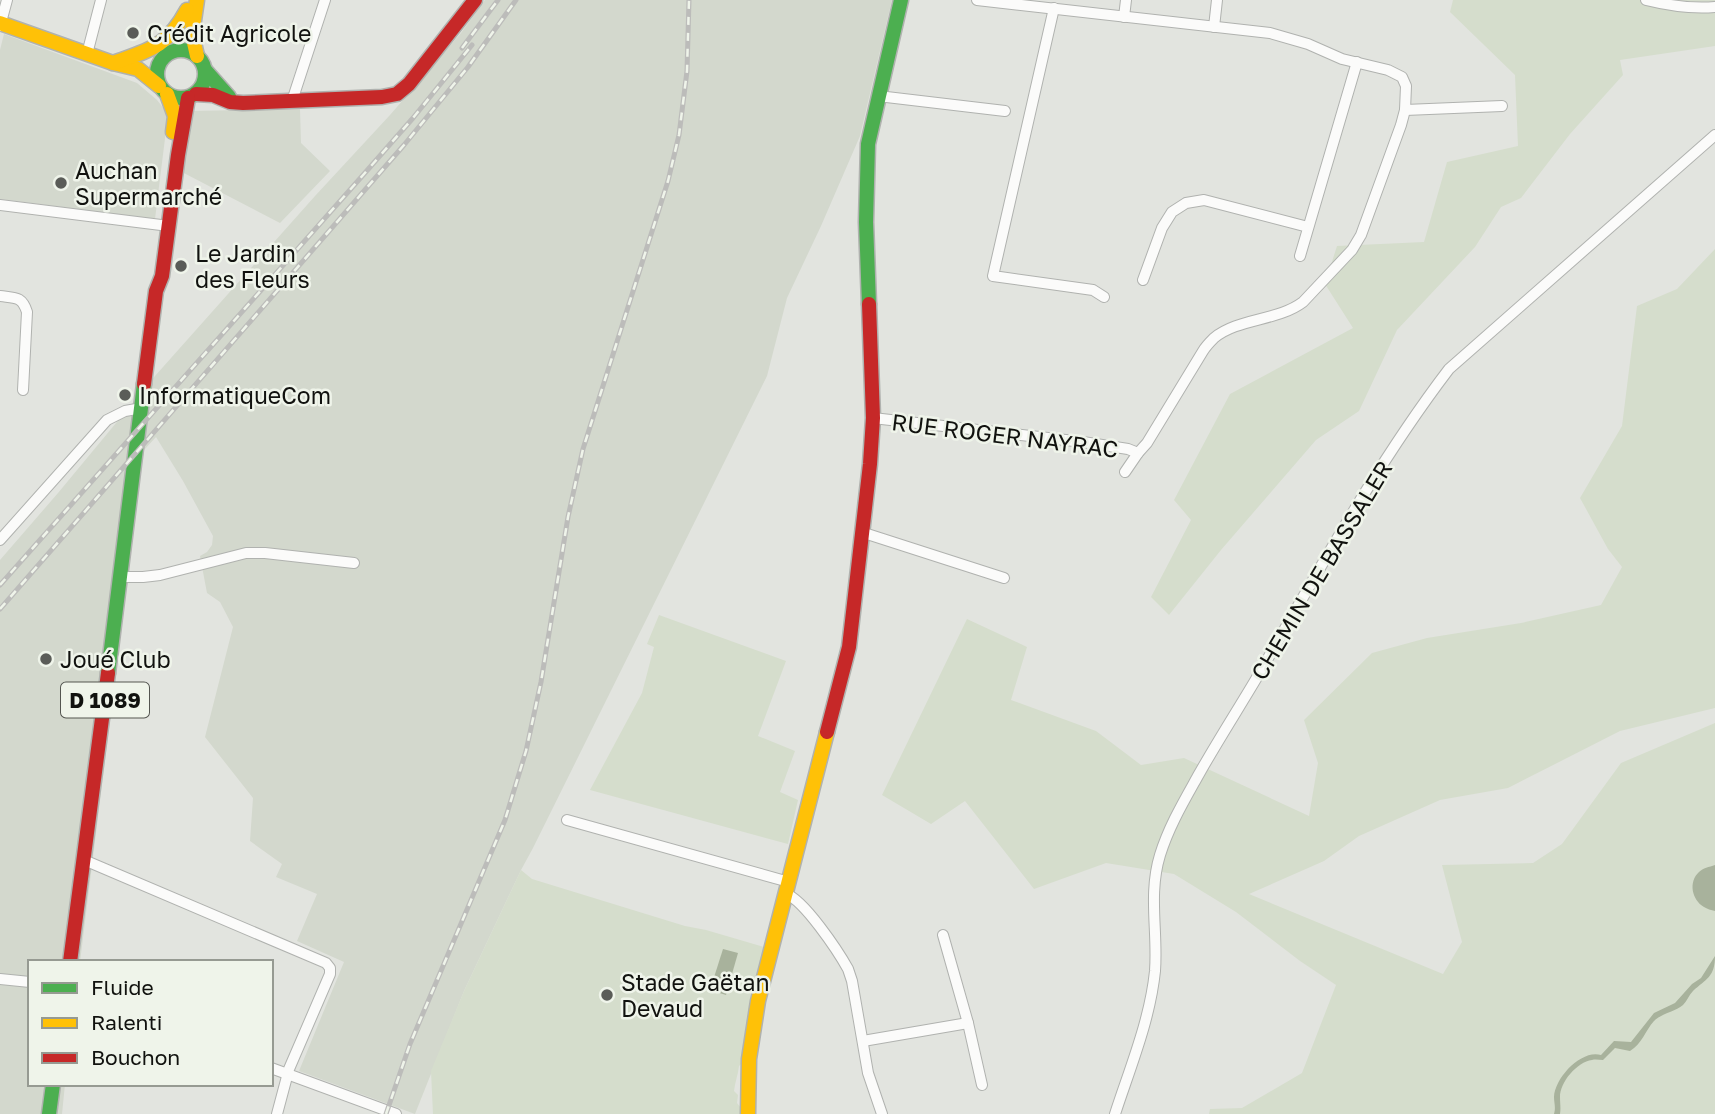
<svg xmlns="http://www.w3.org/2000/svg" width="1715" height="1114" font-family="'Golos Text',sans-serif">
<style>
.built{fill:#d3d8cd}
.green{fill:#d5ddcc}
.water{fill:#a8b29c}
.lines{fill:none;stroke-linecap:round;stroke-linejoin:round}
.street-casing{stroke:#b0b2af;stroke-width:12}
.fast-casing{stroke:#b0b2af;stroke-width:17}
.slow-casing{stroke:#b0b2af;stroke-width:17}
.jam-casing{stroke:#b0b2af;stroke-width:17}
.street{stroke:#fbfbfa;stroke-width:10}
.fast{stroke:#4caf50;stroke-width:14}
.slow{stroke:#ffc107;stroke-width:14}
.jam{stroke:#c62828;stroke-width:14}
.rail-casing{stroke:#bcbcba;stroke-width:5}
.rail{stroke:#eff4ea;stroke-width:2.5;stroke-dasharray:8;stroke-linecap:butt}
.poi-dot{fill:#5a5c58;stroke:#eff4ea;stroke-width:2.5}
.labels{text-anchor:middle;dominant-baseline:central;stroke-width:5;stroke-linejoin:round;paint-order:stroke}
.shield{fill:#eff4ea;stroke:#545651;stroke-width:2}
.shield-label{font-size:21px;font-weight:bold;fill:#11120f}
.poi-label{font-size:23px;fill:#11120f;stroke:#eff4ea;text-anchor:start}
.street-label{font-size:23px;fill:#11120f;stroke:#eff4ea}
</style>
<rect width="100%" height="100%" fill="#e2e4df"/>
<g class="built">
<polygon points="485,0 892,0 860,136 821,226 787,298 767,376 533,848 521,870 464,991 415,1114 299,1071 344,962 297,941 317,894 276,877 282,864 250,841 253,798 205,737 233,627 220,602 207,593 200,556 207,552 212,545 213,536 183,481 156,437 144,450 141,471 80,962 30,962 30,1084 65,1084 62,1114 0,1114 0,560 58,493 155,376 315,196 390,115 461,33"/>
<polygon points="4,34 137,83 157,100 168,114 155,219 0,199 0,50"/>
<polygon points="300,109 301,143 330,171 280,223 180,171 190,111"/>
</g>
<g class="green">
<polygon points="1453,0 1715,0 1715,46 1620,60 1623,75 1570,134 1521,198 1501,207 1475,247 1397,330 1359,411 1316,440 1221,550 1169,615 1151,597 1191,520 1174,500 1230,394 1353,328 1325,284 1337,246 1424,242 1447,162 1518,146 1515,75 1450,12"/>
<polygon points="1715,249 1715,708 1620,731 1508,788 1440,800 1359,836 1324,861 1249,894 1443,974 1462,942 1442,865 1533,863 1562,844 1621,763 1715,723 1715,1114 1209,1114 1210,1109 1242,1108 1302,1073 1336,985 1300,961 1236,912 1174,874 1106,863 1034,889 965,801 931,824 882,795 967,619 1027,647 1011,700 1096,731 1141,765 1184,758 1309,816 1318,763 1304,720 1372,653 1427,638 1521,623 1601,605 1622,567 1608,549 1580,498 1622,426 1637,306 1677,289"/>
<polygon points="659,615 786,661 758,736 795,751 780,792 798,800 788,844 590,790 642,693 654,647 647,644"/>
<path d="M521 870 532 879 685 926 706 930 764 947 750 999 744 1061 739 1066C738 1075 735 1082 734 1091L738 1095 737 1103 741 1108V1114H433L431 1071 464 991Z"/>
</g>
<g class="water">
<path d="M1715 865V911C1711 910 1707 909 1704 907 1692 900 1688 882 1699 872 1703 868 1709 867 1715 865Z"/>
<polygon points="723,949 738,953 726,995 710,990"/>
<path d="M1715 956C1715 977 1706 979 1693 991 1689 995 1687 1001 1683 1005 1675 1012 1662 1013 1654 1021 1645 1031 1642 1044 1630 1051L1615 1048 1603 1060C1599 1060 1596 1059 1592 1060 1577 1062 1560 1082 1560 1097 1560 1103 1561 1108 1560 1114H1554C1556 1107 1554 1103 1554 1097 1555 1077 1582 1049 1601 1055L1614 1041 1631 1042 1654 1013 1675 1003 1692 984 1701 978Z"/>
</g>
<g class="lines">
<defs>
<g id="street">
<path d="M977 0 1270 33 1308 44 1342 59 1388 70 1402 77 1406 86 1405 110 1401 125 1361 235 1352 250 1303 302C1278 321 1238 318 1214 338 1210 342 1206 346 1203 351L1147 443 1138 453 1125 472"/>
<path d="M1646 0C1670 6 1690 9 1715 7"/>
<polyline points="1054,8 993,276 1093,290 1104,297"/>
<polyline points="1124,17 1126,0"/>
<polyline points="0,26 7,0"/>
<polyline points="1214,27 1217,0"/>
<polyline points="87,54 101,0"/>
<polyline points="878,96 1005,111"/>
<polyline points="292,101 325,0"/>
<polyline points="1405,110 1502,106"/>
<polyline points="0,205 169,226"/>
<polyline points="1300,256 1357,62"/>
<polyline points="1143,280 1162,228 1172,212 1186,203 1204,200 1308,227"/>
<path d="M0 296C15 298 22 296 27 312L23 390"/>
<polyline points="873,418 1083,442 1128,449 1138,453"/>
<polyline points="861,532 1004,578"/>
<polyline points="0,540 107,420 125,411 142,408"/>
<polyline points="121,577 143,577 160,575 246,553 265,553 354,563"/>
<polyline points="567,820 789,882"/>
<polyline points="84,860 326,963 330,968 330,974 289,1069 277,1114"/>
<path d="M786 894C804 900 838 951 848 969L852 981 868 1073 882 1114"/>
<polyline points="943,935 968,1023 982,1085"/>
<polyline points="0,979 30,982"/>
<polyline points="863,1041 968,1023"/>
<polyline points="271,1068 396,1114"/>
<path d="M1115 1114C1130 1068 1150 1020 1155 971 1158 932 1148 894 1160 855 1169 826 1184 801 1199 774 1217 742 1237 711 1256 679 1317 574 1375 466 1449 369L1715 135"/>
</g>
<g id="fast">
<circle cx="181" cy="74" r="24"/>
<polyline points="205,70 229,97"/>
<polyline points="869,304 866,222 868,144 901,0"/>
<polyline points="108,673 144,384"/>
<polyline points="49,1114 53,1084"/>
</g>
<g id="slow">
<polyline points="197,0 192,34 197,56"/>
<polyline points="0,23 113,63 138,69 159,86"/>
<path d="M113 63C150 50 167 47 187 10"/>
<polyline points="167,94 175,116 173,132"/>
<polyline points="748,1114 749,1059 758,1001 827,732"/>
</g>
<g id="jam">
<polyline points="196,94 213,95 230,102 243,103 382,97 397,94 409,84 475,0"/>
<polyline points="144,384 156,291 162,276 178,155 188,98"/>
<polyline points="827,732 849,647 870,464 873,418 869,304"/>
<polyline points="70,962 108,673"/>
</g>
</defs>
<use href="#street" class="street-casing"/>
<use href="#fast" class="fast-casing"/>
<use href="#slow" class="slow-casing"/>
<use href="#jam" class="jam-casing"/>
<use href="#street" class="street"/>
<use href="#fast" class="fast"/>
<use href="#slow" class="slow"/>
<use href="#jam" class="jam"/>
<defs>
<g id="rail">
<polyline points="462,48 498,0"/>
<polyline points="0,585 364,174 413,118 472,45"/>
<polyline points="0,609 404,145 468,67 516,0"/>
<polyline points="386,1114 410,1044 505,820 526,751 541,682 568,517 583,449 668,181 679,135 687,71 689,0"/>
</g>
</defs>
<use href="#rail" class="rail-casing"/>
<use href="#rail" class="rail"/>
</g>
<g class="poi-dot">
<circle cx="133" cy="33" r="7"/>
<circle cx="61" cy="183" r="7"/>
<circle cx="181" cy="266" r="7"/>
<circle cx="125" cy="395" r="7"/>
<circle cx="46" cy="659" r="7"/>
<circle cx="607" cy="995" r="7"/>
</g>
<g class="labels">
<rect class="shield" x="61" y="682.5" width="88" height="35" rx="5"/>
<g class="shield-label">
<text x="105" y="700">D 1089</text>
</g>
<g class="poi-label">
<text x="147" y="33">Crédit Agricole</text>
<text x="75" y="170">Auchan<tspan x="75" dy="26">Supermarché</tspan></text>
<text x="195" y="253">Le Jardin<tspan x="195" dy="26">des Fleurs</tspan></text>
<text x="139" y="395">InformatiqueCom</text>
<text x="60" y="659">Joué Club</text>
<text x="621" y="982">Stade Gaëtan<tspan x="621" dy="26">Devaud</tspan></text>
</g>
<g class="street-label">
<text transform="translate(1005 435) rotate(7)">RUE ROGER NAYRAC</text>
<text transform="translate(1321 570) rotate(-59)">CHEMIN DE BASSALER</text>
</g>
</g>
<rect x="28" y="960" width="245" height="126" fill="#eff4ea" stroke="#969a92" stroke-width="2"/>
<rect x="42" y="983" width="35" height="10" fill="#4caf50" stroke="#969a92" stroke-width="2"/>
<text x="91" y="995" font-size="21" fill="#11120f">Fluide</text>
<rect x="42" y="1018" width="35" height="10" fill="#ffc107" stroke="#969a92" stroke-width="2"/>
<text x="91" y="1030" font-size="21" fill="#11120f">Ralenti</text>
<rect x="42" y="1053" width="35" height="10" fill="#c62828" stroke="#969a92" stroke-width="2"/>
<text x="91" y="1065" font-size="21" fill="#11120f">Bouchon</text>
</svg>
